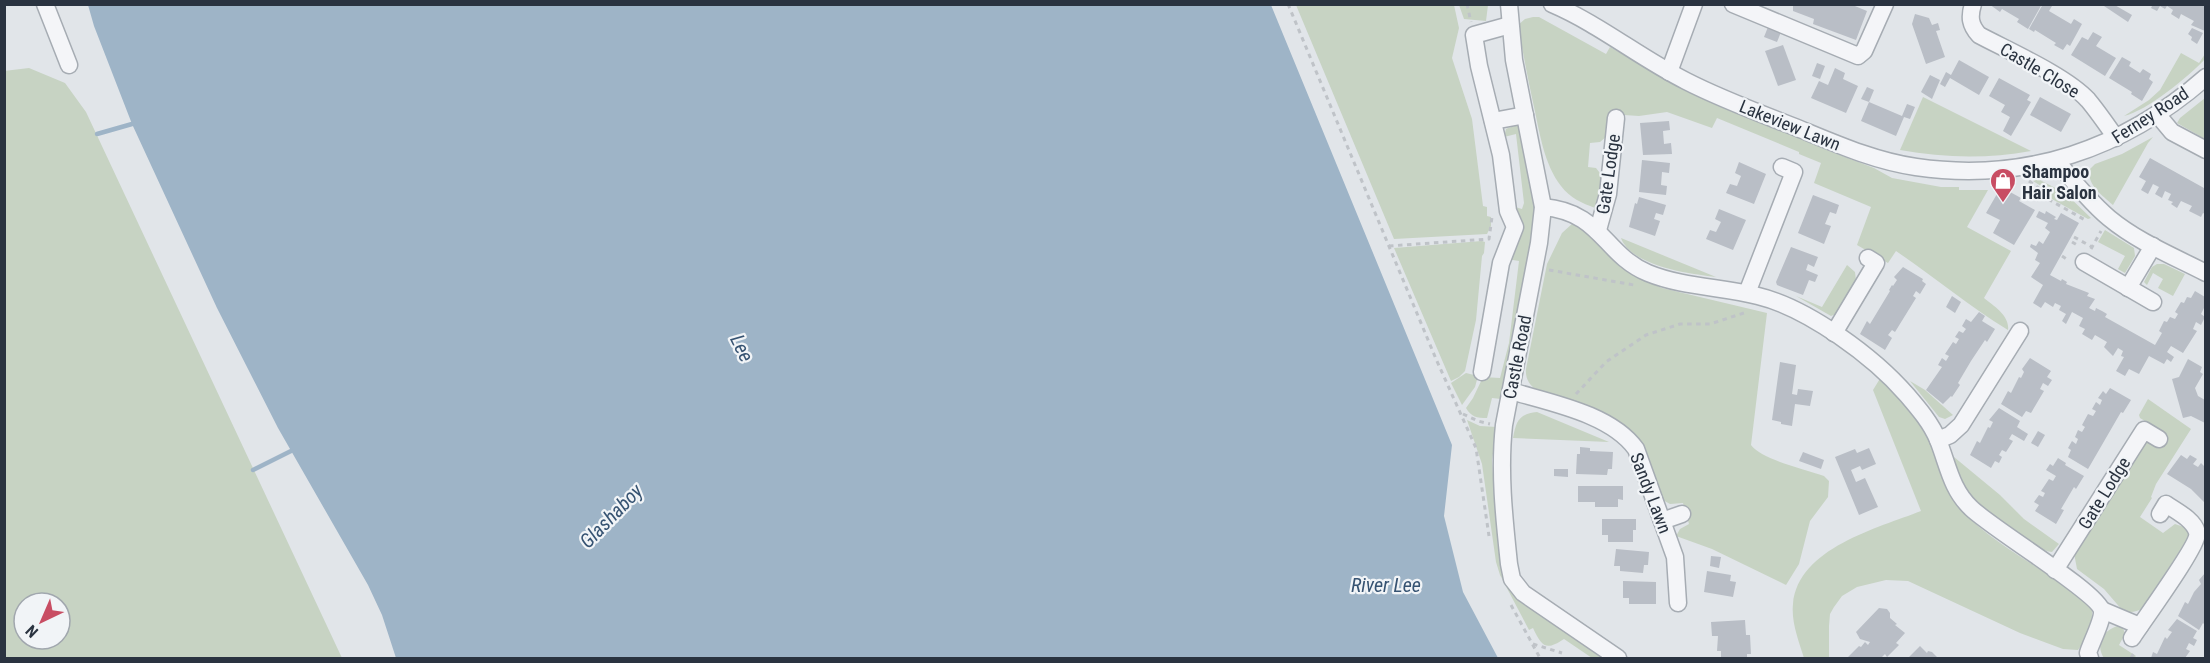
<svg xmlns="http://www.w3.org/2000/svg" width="2210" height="663" font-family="'Roboto Condensed',sans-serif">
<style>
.green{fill:#c7d3c3;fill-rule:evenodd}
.water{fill:#9eb4c7}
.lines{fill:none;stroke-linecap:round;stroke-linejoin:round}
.stream{stroke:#9eb4c7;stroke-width:4.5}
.building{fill:#b9bec6}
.minor-casing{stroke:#a6acb3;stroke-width:19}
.path{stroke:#bfc3c8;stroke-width:3;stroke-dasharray:4.5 4.5;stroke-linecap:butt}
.minor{stroke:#f4f5f8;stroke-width:16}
.labels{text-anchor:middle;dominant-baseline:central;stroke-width:4.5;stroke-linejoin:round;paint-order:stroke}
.street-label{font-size:18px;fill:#2a3340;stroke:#f1f4f7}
.poi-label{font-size:18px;font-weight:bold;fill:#2a3340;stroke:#f1f4f7;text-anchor:start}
.water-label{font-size:20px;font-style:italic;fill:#365372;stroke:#f1f4f7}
</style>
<rect width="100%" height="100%" fill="#e1e5e9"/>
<g class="green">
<polygon points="1296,5 1454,5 1459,28 1452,58 1472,119 1483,206 1487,207 1487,216 1491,217 1491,226 1487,234 1394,239"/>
<polygon points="1459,5 1488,5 1486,21 1464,19"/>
<path d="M1533 17H1539L1606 54 1610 47 1687 91 1832 152 1874 168 1892 178 1941 187H1959V190H1988L1967 227 2011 251 1984 298C1994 306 2010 316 2008 330 1969 306 1934 277 1896 251L1888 263 1857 245 1871 207 1814 183 1821 163 1799 154V152L1717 118 1712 128 1667 112 1639 116 1609 114 1607 136 1600 142 1590 143 1588 167 1596 168 1603 177 1597 206 1595 208C1582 203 1570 198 1561 186 1544 164 1540 134 1534 107 1528 80 1523 53 1518 25L1525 19Z"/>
<path d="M2181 53 2199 63 2205 54V59C2189 76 2147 111 2124 116L2149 100 2160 90Z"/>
<path d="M29 68 65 83 86 112 342 658H5L4 71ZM24 603H60V639H24Z"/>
<path d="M1923 97 2031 151C1987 159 1944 158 1900 150Z"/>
<polygon points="2205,98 2205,139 2177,123 2180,118"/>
<path d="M1518 125 1536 215 1501 399 1492 398 1487 418C1477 418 1471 417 1466 408L1473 398 1483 377 1500 378 1509 343 1519 261 1507 259 1515 207 1522 209 1524 203 1516 134 1504 137 1506 129 1508 128Z"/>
<path d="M2153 137 2148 143 2113 205C2102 195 2088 186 2089 170L2095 164 2122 154Z"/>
<polygon points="2038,179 2065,193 2091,218 2088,219 2050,198 2041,186 2033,181"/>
<path d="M1573 223 1578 224 1617 264 1639 278 1662 288 1767 313 1751 445C1762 460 1805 469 1824 476L1829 481 1828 497 1810 521 1799 564 1786 585 1712 549 1676 536 1680 529 1689 524 1683 503 1670 504 1661 499 1639 444 1537 391C1530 385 1525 379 1526 369L1547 264 1562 233Z"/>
<polygon points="2105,230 2134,248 2135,256 2125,273 2118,269 2125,256 2098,242"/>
<path d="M1621 238 1716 277C1690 274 1631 266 1621 238Z"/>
<polygon points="1482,241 1485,242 1484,253 1482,256 1476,320 1465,371 1459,377 1451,381 1394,248"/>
<polygon points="2157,264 2164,264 2185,274 2173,296 2158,288 2163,279 2153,273 2147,285 2144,282 2152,267"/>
<polygon points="1847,265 1855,272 1856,281 1836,314 1831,316 1796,296 1822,307"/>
<polygon points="1466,373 1478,376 1475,387 1462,405 1451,383"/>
<path d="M1881 377C1900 398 1918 417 1930 442 1942 466 1944 493 1963 512 2000 550 2052 572 2092 607 2094 620 2086 641 2078 650L2063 649 2020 633 1908 581 1886 580 1857 587 1842 596 1834 607 1830 614 1829 626V658H1804C1799 642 1791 622 1793 604 1798 548 1878 528 1921 511L1873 390Z"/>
<polygon points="1910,381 1925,390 1953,415 1945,419 1939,417"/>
<path d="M2148 399 2191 429 2156 484 2151 497 2152 498 2140 517 2163 533 2175 524 2184 527 2189 533 2188 538 2143 608C2137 612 2130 613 2123 611L2104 589 2077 569 2074 553 2143 438 2159 445 2166 434 2140 418 2139 415Z"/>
<path d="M1537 412 1609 442 1513 438C1516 421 1519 414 1537 412Z"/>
<path d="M1467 420 1480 426 1497 427 1492 460 1498 548 1502 569 1508 588 1519 599 1605 658H1592L1564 639C1546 651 1542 647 1533 628L1529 630 1500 575 1496 562 1482 464Z"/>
<path d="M1954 457 2000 495 2024 519 2059 544 2052 552C2037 552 1981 508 1971 496 1962 484 1957 471 1954 457Z"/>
<path d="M2118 626 2123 628 2125 634 2119 645 2136 656 2134 658H2104C2095 644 2103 630 2118 626Z"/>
</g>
<polygon class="water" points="88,5 1271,5 1452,445 1444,516 1463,592 1498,658 396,658 382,615 368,585 278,428 217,308 132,124 94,26"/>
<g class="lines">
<g class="stream">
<polyline points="97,134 132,124"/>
<polyline points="253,470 291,451"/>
</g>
</g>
<g class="building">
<polygon points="1793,4 1850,4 1867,11 1856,40 1813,24 1814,19 1793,11"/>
<polygon points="1989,4 2042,4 2028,29 2017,22 2019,19 2002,9 2000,12"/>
<polygon points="2043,4 2052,6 2049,11 2071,24 2074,19 2082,24 2070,46 2067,44 2063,50 2054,45 2056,43 2035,30 2034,32 2029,29"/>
<polygon points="2101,4 2113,4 2132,15 2128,22"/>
<polygon points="2153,4 2205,5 2205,31 2191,25 2194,21 2181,14 2179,19 2171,14 2173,10 2167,6 2165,9 2160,6 2157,11 2151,8"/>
<polygon points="1915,14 1929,18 1932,25 1938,23 1940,30 1936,31 1945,57 1926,64 1912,24"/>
<polygon points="1768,27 1781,32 1777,42 1764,37"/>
<polygon points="2192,28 2203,33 2197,44 2191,40 2192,37 2188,34"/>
<polygon points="2093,32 2102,37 2096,46 2116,58 2105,76 2071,55 2082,37 2088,40"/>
<polygon points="1783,45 1796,80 1778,86 1765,51"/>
<polygon points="2122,57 2131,62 2129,66 2140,73 2143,69 2151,74 2149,79 2153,82 2142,101 2131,94 2132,92 2109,78"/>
<polygon points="1959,60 1989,77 1979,95 1950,78 1945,87 1940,84 1946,72 1951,75"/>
<polygon points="1817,63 1825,66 1820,79 1812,76"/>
<polygon points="1835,68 1845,73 1843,79 1858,86 1846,113 1811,98 1819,81 1828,85"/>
<polygon points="1930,75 1940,80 1932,99 1921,92"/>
<polygon points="1999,78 2030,95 2027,100 2031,102 2011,136 2003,131 2010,117 2001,112 2005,105 1989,96"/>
<polygon points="1867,87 1874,90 1869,102 1861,99"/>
<polygon points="2040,97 2071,114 2061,132 2030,115"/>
<polygon points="1869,102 1902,116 1907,104 1915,107 1910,119 1904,117 1896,136 1861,121"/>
<polygon points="1669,121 1670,130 1663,131 1664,144 1671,143 1672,154 1643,155 1640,123"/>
<polygon points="2150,158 2204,188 2205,184 2205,214 2203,213 2201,217 2189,211 2192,206 2181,201 2177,208 2171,204 2173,202 2168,200 2171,194 2165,191 2162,198 2155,194 2159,187 2153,184 2148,194 2141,190 2146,181 2139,177"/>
<polygon points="1642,160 1670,163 1669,173 1662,172 1661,185 1667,186 1666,195 1639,192"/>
<polygon points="1739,162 1766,174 1754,204 1726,193 1730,184 1737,186 1741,176 1735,173"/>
<polygon points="2001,187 2021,198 2019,201 2035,210 2014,245 1993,233 2000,220 1986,213"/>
<polygon points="1813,195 1839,205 1836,214 1830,212 1825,224 1831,226 1824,244 1798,233"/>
<polygon points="1639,197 1666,205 1663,215 1656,213 1654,219 1660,221 1655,236 1629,227 1635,203 1637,204"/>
<polygon points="1719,209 1746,220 1733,250 1706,239 1710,230 1716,232 1721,222 1715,219"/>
<polygon points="2039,211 2045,214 2046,211 2056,217 2054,219 2057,220 2061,213 2079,223 2050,275 2061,281 2062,279 2067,282 2066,284 2089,293 2087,296 2095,299 2089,308 2095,311 2096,308 2102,311 2107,314 2105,317 2155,345 2162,333 2159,331 2164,321 2167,322 2170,317 2175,319 2178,314 2175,312 2181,302 2184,303 2187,297 2191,298 2195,291 2205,297 2205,306 2201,314 2205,317 2201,325 2196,322 2193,329 2197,331 2183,353 2171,346 2167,352 2174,357 2171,362 2167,359 2164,364 2149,356 2139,374 2129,369 2125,376 2116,371 2124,357 2121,356 2123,351 2118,348 2113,356 2104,347 2107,342 2095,335 2092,340 2082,334 2085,329 2079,326 2083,318 2072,312 2066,324 2062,321 2066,314 2059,310 2061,306 2055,303 2053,307 2045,302 2041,308 2033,303 2043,285 2031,277 2040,263 2035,260 2038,253 2030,247 2031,244 2036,246 2039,241 2043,244 2050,232 2045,228 2048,223 2036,217"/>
<polygon points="1791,247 1818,257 1814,267 1808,264 1806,270 1818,275 1815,282 1809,280 1803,295 1777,285 1776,282"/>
<polygon points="1903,267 1923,279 1922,281 1926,284 1920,294 1916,291 1913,296 1916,298 1895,332 1892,330 1888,335 1892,338 1885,350 1860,334 1867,321 1870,324 1890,291 1889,290 1892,285 1893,286 1897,280 1894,277"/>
<polygon points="1952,296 1961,302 1955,313 1946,307"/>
<polygon points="1979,312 1985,316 1982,321 1995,329 1987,342 1985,340 1971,361 1958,383 1960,385 1952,397 1951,396 1943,404 1926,390 1942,367 1938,365 1942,358 1946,361 1949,356 1945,354 1953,342 1956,344 1959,339 1955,337 1959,331 1963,333 1966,329 1962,326 1966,319 1971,322"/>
<polygon points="2030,358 2051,371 2047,377 2052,380 2048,386 2043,383 2040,389 2044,391 2031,413 2026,411 2022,417 2001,404 2008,391 2011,393 2019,377 2021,378 2024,372 2022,369"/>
<polygon points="2188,359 2202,367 2200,372 2203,374 2195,388 2198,396 2205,400 2205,423 2191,416 2183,418 2172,379 2179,377"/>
<polygon points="1780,362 1796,365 1792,394 1797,395 1798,389 1813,391 1810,406 1795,404 1792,426 1781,424 1781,422 1772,420"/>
<polygon points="2110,388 2131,400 2123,413 2121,412 2088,469 2068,457 2071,450 2068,448 2072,441 2076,444 2078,439 2075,437 2078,430 2082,432 2085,427 2082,425 2088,414 2093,416 2096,411 2092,409 2096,402 2100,405 2102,400 2098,398 2103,391 2106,394"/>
<polygon points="1999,408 2020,421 2017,427 2028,434 2024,441 2012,434 2009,439 2013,441 2006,452 2002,450 1999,455 2002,457 1999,463 1995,461 1991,468 1970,455 1977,441 1980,443 1988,427 1990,428 1993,422 1989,420"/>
<polygon points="2038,431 2045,435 2038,447 2031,443"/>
<polygon points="1580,447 1590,448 1590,451 1613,452 1612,469 1608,469 1607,475 1576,474 1577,454 1580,454"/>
<polygon points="1869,448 1876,464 1862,470 1860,466 1851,470 1856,482 1865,478 1878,507 1859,515 1835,457 1855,449 1857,453"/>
<polygon points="1803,452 1824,460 1821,469 1799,461"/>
<polygon points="2181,455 2187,459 2190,455 2197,459 2193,464 2198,467 2201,463 2205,467 2205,503 2191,489 2167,474"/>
<polygon points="2058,458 2066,463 2065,465 2084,476 2076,489 2074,487 2061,509 2064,510 2056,524 2035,511 2039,505 2034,502 2039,495 2043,497 2045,493 2041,491 2049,479 2053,481 2056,476 2046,470 2050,464 2053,466"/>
<polygon points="1554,469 1568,469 1568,477 1554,476"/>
<polygon points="1578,486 1623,486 1623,500 1618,499 1618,507 1595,507 1595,502 1578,502"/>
<polygon points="1602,519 1636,519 1636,530 1633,530 1633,542 1608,542 1608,535 1602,535"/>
<polygon points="1616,549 1649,552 1648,565 1644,565 1643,573 1620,571 1620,566 1614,566"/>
<polygon points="1711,556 1721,557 1719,568 1710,566"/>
<polygon points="1707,571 1731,575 1730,581 1736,582 1733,597 1704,592"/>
<polygon points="2205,573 2205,625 2203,623 2199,630 2178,616 2185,602 2188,604 2194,592 2201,584 2199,580"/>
<polygon points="1623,581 1656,582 1656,604 1629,604 1629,598 1623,598"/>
<polygon points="1879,608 1887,609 1890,613 1890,618 1897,624 1895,625 1905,633 1896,643 1899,645 1887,657 1885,654 1881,658 1847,658 1859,646 1861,647 1865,642 1868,645 1870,642 1860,639 1856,632"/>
<polygon points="2177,619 2197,631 2193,638 2197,640 2194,646 2189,643 2186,649 2190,651 2185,658 2151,658 2153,652 2157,654 2165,637 2167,639 2172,632 2168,630"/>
<polygon points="1745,620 1746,635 1750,635 1751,654 1747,654 1747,658 1721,658 1721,651 1717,651 1718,636 1712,636 1711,622"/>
<polygon points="1920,646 1927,653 1928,651 1932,652 1938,658 1908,658"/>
</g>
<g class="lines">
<defs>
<g id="minor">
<polyline points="45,4 69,65"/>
<path d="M1509 4 1514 60 1543 207 1539 243 1504 425C1499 471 1504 517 1509 564L1512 579 1523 593 1618 658"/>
<path d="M1552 4C1599 24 1640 58 1686 81 1721 99 1759 113 1795 127 1834 143 1874 161 1916 167 2025 183 2124 149 2206 77"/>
<polyline points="1733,4 1858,56 1864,51 1885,4"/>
<path d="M1973 4C1969 17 1970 25 1979 35 2009 51 2066 76 2088 100 2098 112 2107 125 2116 138"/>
<polyline points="1669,72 1694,4"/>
<polyline points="2157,114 2172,132 2206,150"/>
<polyline points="1493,121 1525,115"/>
<path d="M2056 160C2072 180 2090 202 2109 218 2138 242 2173 256 2206 273"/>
<path d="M1543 207C1602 212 1603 254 1648 273 1682 287 1722 287 1758 296 1808 308 1874 357 1907 395 1919 409 1931 423 1938 440 1948 465 1951 489 1971 508 1991 528 2099 593 2102 611 2103 620 2091 643 2088 653L2090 658"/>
<polyline points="1598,230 1608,194 1616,118"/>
<polyline points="2084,262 2153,302"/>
<polyline points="2128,288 2153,246"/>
<polyline points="1747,293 1794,172 1782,167"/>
<polyline points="1834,333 1876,263 1868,258"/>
<polyline points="1482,372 1501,263 1515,227 1508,211 1501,155 1479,66 1474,35 1510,25"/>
<path d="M1511 391C1551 403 1611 414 1636 449L1675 557 1678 603"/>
<polyline points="1938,440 1950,435 1961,425 2020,331"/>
<polyline points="1662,521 1682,514"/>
<polyline points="2055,570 2144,430 2159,439"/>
<polyline points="2102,610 2140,626"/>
<path d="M2132 638C2142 622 2200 544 2197 532 2193 519 2176 511 2166 504L2160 514"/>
</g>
</defs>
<use href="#minor" class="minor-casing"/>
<g class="path">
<polyline points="1288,4 1436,359 1476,448 1489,536"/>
<polyline points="1467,4 1471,22"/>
<polyline points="2029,181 2041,190 2046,198 2087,221"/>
<polyline points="2074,237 2092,247"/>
<polyline points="2072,242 2077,245 2076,248"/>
<polyline points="1389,246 1489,239 1492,217"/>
<polyline points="2091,249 2101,231"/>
<polyline points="2062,256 2068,260"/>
<polyline points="1549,270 1634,285"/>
<polyline points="1576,394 1606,362 1646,335 1680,324 1710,324 1744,313 1747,310"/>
<polyline points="1463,414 1478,421 1490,424"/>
<polyline points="1511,605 1540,658"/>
<polyline points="1533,644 1562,653"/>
<polyline points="2131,658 2134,653"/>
</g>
<use href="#minor" class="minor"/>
</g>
<defs>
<symbol id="shop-pin" viewBox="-11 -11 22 30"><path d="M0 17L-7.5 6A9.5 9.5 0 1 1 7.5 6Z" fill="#c84d63" stroke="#f1f4f7"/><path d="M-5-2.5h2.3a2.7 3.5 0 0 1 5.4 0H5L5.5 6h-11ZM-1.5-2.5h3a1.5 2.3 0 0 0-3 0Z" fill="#fff"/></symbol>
</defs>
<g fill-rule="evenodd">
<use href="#shop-pin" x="1988" y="166" width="30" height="40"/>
</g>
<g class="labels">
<g class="street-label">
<text transform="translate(2040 70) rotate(31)">Castle Close</text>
<text transform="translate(2150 115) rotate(-33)">Ferney Road</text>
<text transform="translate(1790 125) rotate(22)">Lakeview Lawn</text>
<text transform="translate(1608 174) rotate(-82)">Gate Lodge</text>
<text transform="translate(1517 357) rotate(-79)">Castle Road</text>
<text transform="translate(1651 493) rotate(69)">Sandy Lawn</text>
<text transform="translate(2104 493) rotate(-58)">Gate Lodge</text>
</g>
<g class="poi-label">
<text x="2022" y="171">Shampoo<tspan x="2022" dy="21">Hair Salon</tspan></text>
</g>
<g class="water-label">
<text transform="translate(742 348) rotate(64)">Lee</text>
<text transform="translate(611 516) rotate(-46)">Glashaboy</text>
<text x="1386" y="585">River Lee</text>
</g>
</g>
<rect width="2210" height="663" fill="none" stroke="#2a3340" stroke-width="12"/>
<g transform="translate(42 621) rotate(224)"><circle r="28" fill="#f1f4f7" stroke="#a1a7ae" stroke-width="1.5"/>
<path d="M0-4.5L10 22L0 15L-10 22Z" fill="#c84d63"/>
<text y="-9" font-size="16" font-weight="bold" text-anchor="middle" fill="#2a3340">N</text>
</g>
</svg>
